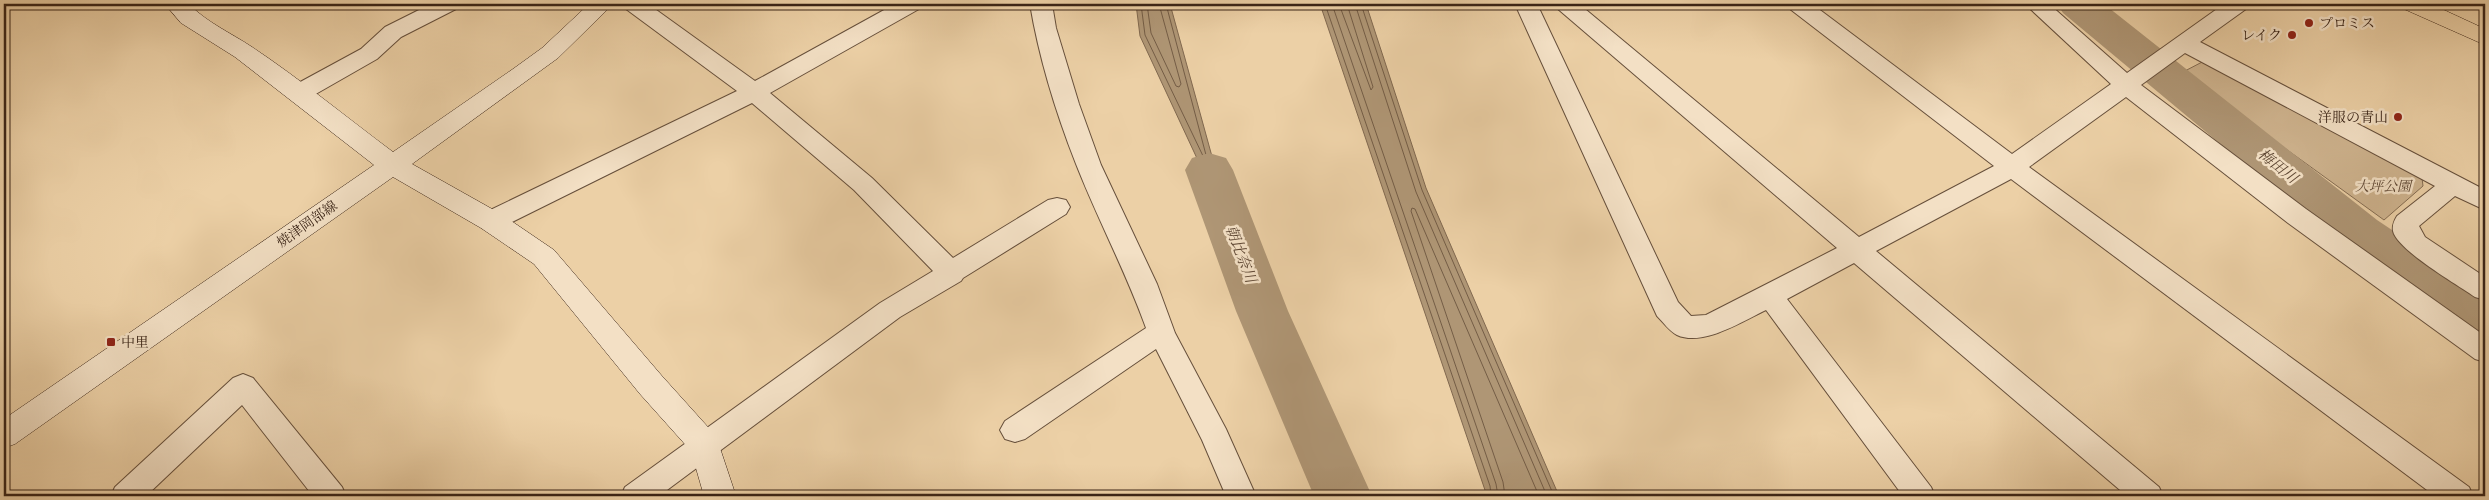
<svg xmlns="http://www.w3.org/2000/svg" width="2489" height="500" font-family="'IM FELL Great Primer','Noto Serif JP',serif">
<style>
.green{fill:#ceb38e;stroke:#846c52}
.water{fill:#af9675;stroke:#80684f}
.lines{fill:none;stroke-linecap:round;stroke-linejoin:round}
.shore{stroke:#745d46;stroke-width:1}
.river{fill:#af9675;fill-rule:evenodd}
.street-casing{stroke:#664f3b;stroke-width:2}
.secondary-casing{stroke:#3a2417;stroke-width:1}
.primary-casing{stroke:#3a2417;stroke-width:1}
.street{fill:#f3e0c5;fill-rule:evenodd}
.secondary{fill:#f3e0c5;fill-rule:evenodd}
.primary{fill:#ecd0a6;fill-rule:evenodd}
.poi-dot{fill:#8f2418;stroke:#f3e0c5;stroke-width:2}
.labels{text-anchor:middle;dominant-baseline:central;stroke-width:5;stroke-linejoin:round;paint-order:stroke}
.poi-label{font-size:14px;fill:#3a2417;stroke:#f3e0c5;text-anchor:start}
.park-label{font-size:14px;font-style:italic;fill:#5f4835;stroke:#f3e0c5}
.street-label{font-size:14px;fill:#3a2417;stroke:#f3e0c5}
.water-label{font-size:15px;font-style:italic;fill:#5d4633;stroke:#f3e0c5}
</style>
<rect width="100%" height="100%" fill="#ecd0a6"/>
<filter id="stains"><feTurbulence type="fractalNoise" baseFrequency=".004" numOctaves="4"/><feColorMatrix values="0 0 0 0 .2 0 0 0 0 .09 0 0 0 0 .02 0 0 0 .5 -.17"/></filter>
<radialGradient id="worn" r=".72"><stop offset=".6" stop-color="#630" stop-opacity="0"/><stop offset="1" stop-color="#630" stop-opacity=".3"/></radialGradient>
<polygon class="green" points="2206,60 2422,178 2423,186 2384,220 2181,73"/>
<g class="water">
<polygon points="1136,4 1170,4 1235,240 1140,36"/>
<polygon points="1320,4 1366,4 1426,188 1559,496 1487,496"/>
</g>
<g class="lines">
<g class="shore">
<polyline points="1141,4 1145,35 1204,158 1206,155 1166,4"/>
<polyline points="1147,4 1151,33 1176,86 1179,87 1181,84 1159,4"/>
<polyline points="1325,4 1490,486 1491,496"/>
<polyline points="1332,4 1496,484 1498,496"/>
<polyline points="1339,4 1371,90 1373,87 1347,4"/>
<polyline points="1355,4 1416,192 1547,496"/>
<polyline points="1361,4 1422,190 1554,496"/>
<polyline points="1505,496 1503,482 1411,211 1412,208 1415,209 1539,496"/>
</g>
<g class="river">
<polygon points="2057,4 2104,4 2377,220 2485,292 2485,339 2467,333 2343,246 2063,13"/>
<polygon points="1209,153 1226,158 1233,170 1288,311 1372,496 1314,496 1236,311 1185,170 1192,158"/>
</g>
<defs>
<g id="street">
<polygon points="431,4 459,4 456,9 401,37 377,59 307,99 299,101 291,99 287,93 291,87 361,49 385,27"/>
<polygon points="623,4 648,4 755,81 895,4 922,4 919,9 770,93 872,178 953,258 1048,200 1057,198 1066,200 1070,207 1066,214 963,278 961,281 900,317 659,496 621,496 625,487 880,303 933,271 854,190 752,103 500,228 491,230 482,228 478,221 482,214 737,91 626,9"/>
<path d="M1030 4H1052L1056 28 1079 104 1101 165 1157 284 1175 333 1226 429 1256 496H1226L1202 440 1156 349 1025 439 1015 442 1005 439 1000 430 1005 421 1146 328C1126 272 1098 220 1076 164 1056 113 1039 58 1030 4Z"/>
<path d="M1515 4H1537L1678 302 1691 316 1706 315 1837 248 1558 9 1555 4H1579L1859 237 1994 166 1790 9 1787 4H1812L2012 154 2111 84 2025 4H2049L2127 73 2224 4H2249L2246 9 2200 42 2485 190V210L2455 196 2419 226 2425 237 2485 277V300L2475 297C2458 285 2397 250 2393 231 2392 225 2394 221 2397 216L2435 186 2185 53 2141 85 2306 209 2485 336V362L2475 359 2288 223 2126 97 2029 167 2469 487 2473 496H2435L2011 179 1876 251 2159 487 2163 496H2127L1854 263 1787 299 1931 487 1935 496H1903L1766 310C1743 321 1703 347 1677 335 1670 332 1663 322 1657 316Z"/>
<polygon points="243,374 253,378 342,487 346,496 313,496 242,405 146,496 111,496 115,487 233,378"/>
</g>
<path id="secondary" d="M165 4H189C206 22 231 33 252 47 300 79 346 117 393 152L513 69 542 48 589 4H613L558 58 412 164 501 214 554 250 662 376 716 436 736 496H704L691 451 640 394 534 264 481 228 393 177 15 444 4 448V419L374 165 235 57 181 23Z"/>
<polygon id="primary" points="2400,4 2431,4 2485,29 2485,45 2404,9"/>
</defs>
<use href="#street" class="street-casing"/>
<use href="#secondary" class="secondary-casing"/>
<use href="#primary" class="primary-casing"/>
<use href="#street" class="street"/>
<use href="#secondary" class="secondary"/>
<use href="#primary" class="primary"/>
</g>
<g class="poi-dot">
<circle cx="2309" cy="23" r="5"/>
<circle cx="2292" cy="35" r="5"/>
<circle cx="2398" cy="117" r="5"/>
<rect x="106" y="337" width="10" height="10" rx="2.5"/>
</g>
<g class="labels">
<g class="poi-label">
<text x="2319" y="23">プロミス</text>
<text x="2282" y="35" text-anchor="end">レイク</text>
<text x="2388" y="117" text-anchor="end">洋服の青山</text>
<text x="121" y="342">中里</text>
</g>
<g class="park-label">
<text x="2383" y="186">大坪公園</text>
</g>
<g class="street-label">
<text transform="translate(307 224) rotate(-35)">焼津岡部線</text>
</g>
<g class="water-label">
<text transform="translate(2278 166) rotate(39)">梅田川</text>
<text transform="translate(1241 254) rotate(69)">朝比奈川</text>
</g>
</g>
<rect width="2489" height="500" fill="none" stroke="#ecd0a6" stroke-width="20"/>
<rect x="5" y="5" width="2479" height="490" fill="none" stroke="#3a2417" stroke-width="2.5"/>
<rect x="10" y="10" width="2469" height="480" fill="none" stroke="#3a2417"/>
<rect width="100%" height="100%" filter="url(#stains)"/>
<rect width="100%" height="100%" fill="url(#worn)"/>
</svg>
